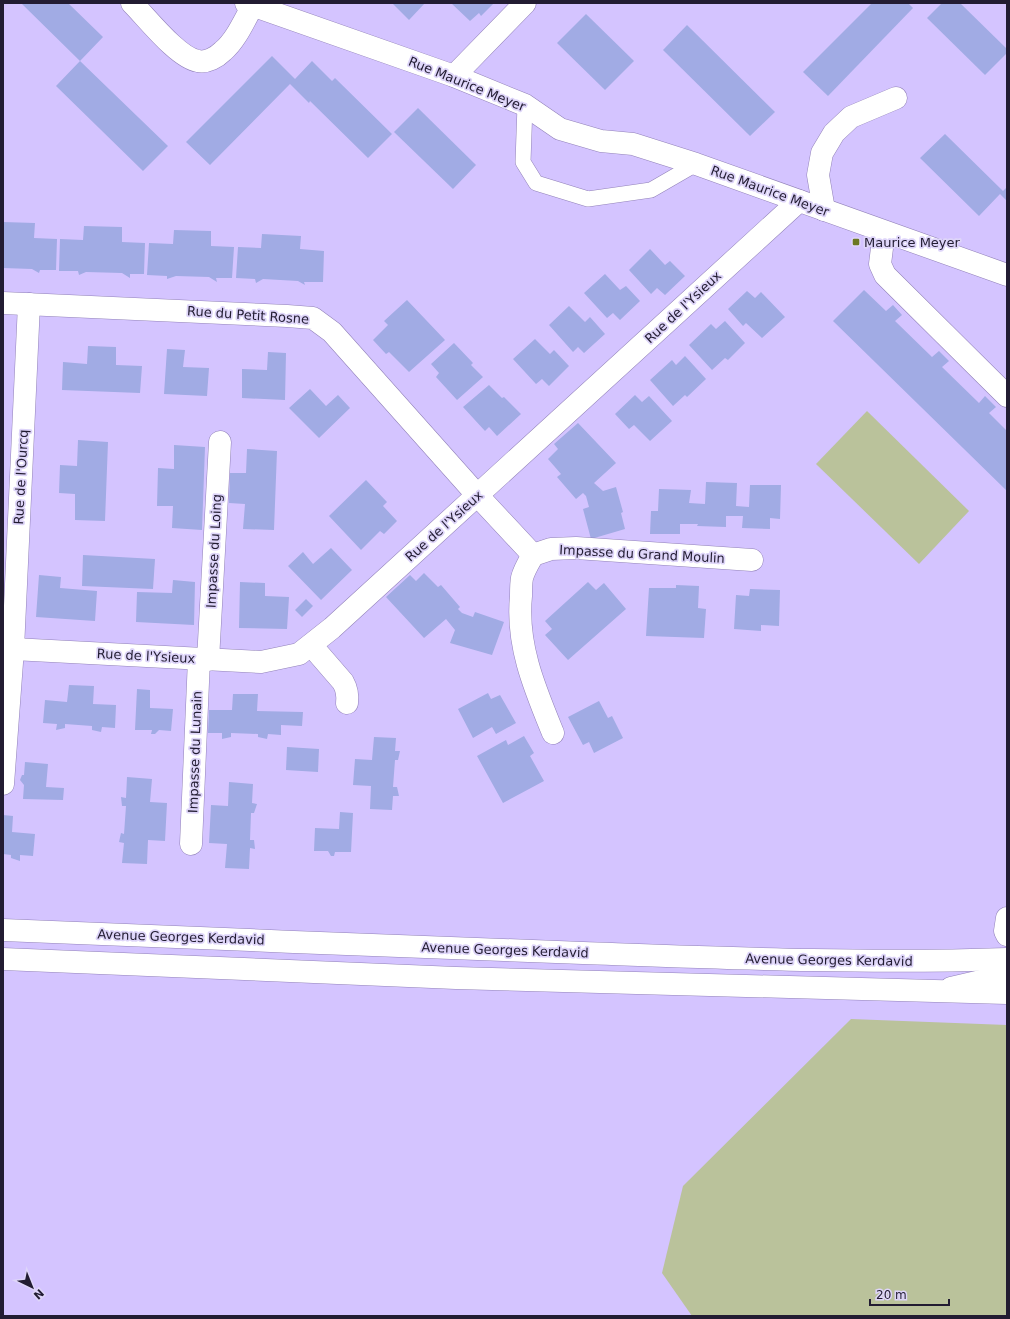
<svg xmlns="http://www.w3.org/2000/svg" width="1010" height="1319" font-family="'DejaVu Sans',sans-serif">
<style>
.green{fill:#bac29b}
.building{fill:#a1abe4}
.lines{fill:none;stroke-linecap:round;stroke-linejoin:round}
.service-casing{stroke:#9282b9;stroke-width:16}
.minor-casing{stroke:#9282b9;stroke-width:23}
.secondary-casing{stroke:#9282b9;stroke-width:23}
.service{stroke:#fff;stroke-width:15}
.minor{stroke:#fff;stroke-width:22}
.secondary{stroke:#fff;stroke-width:22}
.poi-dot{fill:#6c7823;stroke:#ded5f9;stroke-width:1.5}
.labels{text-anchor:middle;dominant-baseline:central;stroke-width:3.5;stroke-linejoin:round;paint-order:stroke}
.street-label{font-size:13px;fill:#221c32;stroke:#ded5f9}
.poi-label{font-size:13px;fill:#221c32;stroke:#ded5f9;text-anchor:start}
</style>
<rect width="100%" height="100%" fill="#d4c4ff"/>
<g class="green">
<polygon points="867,411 969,511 919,564 816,464"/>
<polygon points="851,1019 1007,1025 1007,1316 692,1316 662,1273 683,1186"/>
</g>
<g class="building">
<polygon points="23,3 68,3 103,37 80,61 168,146 143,171 56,86 80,61 22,4"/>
<polygon points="392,3 425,3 409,20"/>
<polygon points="451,3 494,3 481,16 479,13 470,21"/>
<polygon points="872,3 908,3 913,8 828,96 803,72"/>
<polygon points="942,3 960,3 1007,49 1007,53 985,75 927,18"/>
<polygon points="586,14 634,61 605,90 557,43"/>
<polygon points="687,25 775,112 750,136 663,50"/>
<polygon points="272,56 295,79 312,61 332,81 335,78 392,134 368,158 310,101 309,103 290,84 210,165 186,142"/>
<polygon points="418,108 476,165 453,189 394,132"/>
<polygon points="945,134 1003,191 1007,187 1007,201 1000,194 979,216 920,158"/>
<polygon points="3,222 35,223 34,238 57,239 56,270 40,270 39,273 32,269 3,268"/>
<polygon points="84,226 122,227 122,242 145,243 144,274 130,274 130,278 122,273 86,272 79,275 78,271 59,271 60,239 83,240"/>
<polygon points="174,230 211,231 211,246 234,247 232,278 216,278 217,282 209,277 176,276 167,279 167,276 147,275 149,243 173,244"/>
<polygon points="262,234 301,236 300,249 324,251 323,282 304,282 305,285 298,281 263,279 256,283 255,279 236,278 238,247 261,248"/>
<polygon points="650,249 665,265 670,261 685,276 665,295 657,288 651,294 629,270"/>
<polygon points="605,274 620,290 626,286 640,301 620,320 613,313 607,318 584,293"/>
<polygon points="864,290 886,311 893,305 902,315 895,321 932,357 939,351 949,361 942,367 979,403 985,396 996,407 989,413 1007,431 1007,491 833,321"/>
<polygon points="747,291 755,298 761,292 785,317 762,338 746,323 743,326 728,309"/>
<polygon points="407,300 445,340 409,372 389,352 386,354 373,340 388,325 384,321"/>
<polygon points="569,306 585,322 590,317 605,334 584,353 578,347 573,352 549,325"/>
<polygon points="725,321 745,343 728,360 725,358 712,370 689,345 711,324 716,329"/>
<polygon points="535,339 550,354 554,350 569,366 549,386 542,379 536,384 513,359"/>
<polygon points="454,343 473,363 471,365 483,377 457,400 436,377 439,373 431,364"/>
<polygon points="88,346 116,347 116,365 142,366 140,393 62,390 63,362 87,364"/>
<polygon points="167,349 185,350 183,367 209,368 207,396 164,394"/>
<polygon points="268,352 286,353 285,400 242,398 242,369 267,370"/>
<polygon points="685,356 706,379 687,397 685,395 673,406 650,380 672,360 676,365"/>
<polygon points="489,385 502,398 504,397 521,414 497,436 489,427 485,431 463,407"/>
<polygon points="310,389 326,406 338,395 350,408 319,438 289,408"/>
<polygon points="635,395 642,402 649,396 672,421 650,441 634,425 629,429 615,414"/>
<polygon points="578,423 616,463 594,483 603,491 616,487 623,512 621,513 625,529 591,539 583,509 589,507 586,496 583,493 576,499 557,477 561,474 548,459 558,449 554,444"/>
<polygon points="78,440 108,442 105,521 75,520 75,494 59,493 60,465 77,466"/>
<polygon points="174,445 205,447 202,530 172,528 173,506 157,506 158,468 174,469"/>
<polygon points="247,449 277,451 274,530 243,529 245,504 229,503 230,473 246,473"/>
<polygon points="366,480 387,502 383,506 397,521 384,534 380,531 361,550 329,516"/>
<polygon points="706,482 737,483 736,506 749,507 750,485 781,485 780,519 770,518 770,529 742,528 743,516 726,516 726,527 697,526 698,524 680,524 680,534 650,534 651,511 658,511 659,489 691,490 689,503 705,504"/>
<polygon points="331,548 352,570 321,600 288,566 303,552 313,564"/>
<polygon points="83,555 155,559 153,589 82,586"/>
<polygon points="424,573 438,587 441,585 460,607 458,609 462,613 473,617 475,612 504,622 492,655 450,643 455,630 446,619 424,638 386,597 410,575 416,581"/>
<polygon points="39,575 61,577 60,588 97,591 95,621 36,617"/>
<polygon points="173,580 195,582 194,625 136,622 137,592 172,593"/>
<polygon points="240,582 265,583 265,596 289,597 287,629 239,628"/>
<polygon points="588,582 596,590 604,583 626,609 568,660 545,635 552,629 545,621"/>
<polygon points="676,585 699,586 698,608 706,609 704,638 646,636 649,588 676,588"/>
<polygon points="750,589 780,590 779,626 761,625 761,631 734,629 736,595 749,596"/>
<polygon points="306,599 313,606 302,617 295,610"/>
<polygon points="69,685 94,686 93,704 116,705 115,728 102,727 101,732 92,730 92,726 65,724 65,728 56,730 57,724 43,723 45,700 67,702"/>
<polygon points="137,689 150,690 150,708 173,709 171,731 159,730 155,734 151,734 152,730 135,730"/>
<polygon points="488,693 491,699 500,695 516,723 496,734 492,727 473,738 458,709"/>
<polygon points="233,694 258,694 257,711 303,712 302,726 281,725 281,735 268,734 267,739 258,737 258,734 231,733 231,737 222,739 222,733 208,733 209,710 232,710"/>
<polygon points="599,701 608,718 612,716 623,738 594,753 589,742 583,745 568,717"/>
<polygon points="524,736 534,753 530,756 544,781 503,803 477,756 506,740 508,745"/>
<polygon points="374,737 396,738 395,751 400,751 398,760 395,760 393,787 397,787 399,796 393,796 392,810 370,809 371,786 353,785 355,759 372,760"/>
<polygon points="287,747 319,749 318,772 286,770"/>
<polygon points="25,762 48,764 46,787 64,788 63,800 23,799 24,785 20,780 22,775 24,775"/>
<polygon points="127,777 152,779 150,802 167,803 165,841 148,840 147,864 122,863 124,843 119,842 121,833 124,834 126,806 122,806 121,797 126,798"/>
<polygon points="229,782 253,784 252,803 257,804 254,813 251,813 250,840 254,840 255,849 250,848 249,869 225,868 227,844 209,843 211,805 228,806"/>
<polygon points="340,812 353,813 351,852 335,852 334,856 331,856 328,851 314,851 315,828 339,829"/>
<polygon points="3,815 13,816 12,832 35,834 33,856 20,855 20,861 11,858 11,855 3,854"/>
</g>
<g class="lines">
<defs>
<polyline id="service" points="525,105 523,162 536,183 588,199 651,190 696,164"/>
<g id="minor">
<path d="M132 3C147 18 178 58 198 61 207 63 217 57 223 51 236 40 244 21 253 5"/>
<polyline points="246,3 454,76 525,105 560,129 601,141 633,144 696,164 1007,275"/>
<polyline points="454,76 525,3"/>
<polyline points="824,210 818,175 822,153 834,133 851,117 896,98"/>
<polyline points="884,232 880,264 885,275 1007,396"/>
<polyline points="3,303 287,316 313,318 332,332 478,496 533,555"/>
<polyline points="533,555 551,549 576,548 752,560"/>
<path d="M533 555C529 562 524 570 522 578 521 583 521 590 521 596 516 645 535 689 553 733"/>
<path d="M311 645 343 682C347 689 348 695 347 703"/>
<polyline points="13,649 261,662 299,654 332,628 799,201"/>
<polyline points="208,660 220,442"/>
<polyline points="3,784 13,649 29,304"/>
<polyline points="191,844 199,659"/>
<polyline points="1007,918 1005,931 1007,935"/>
<polyline points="951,988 994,978 1007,969"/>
</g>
<g id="secondary">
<path d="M3 930C196 938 390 946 583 953 724 958 866 964 1007 959"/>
<polyline points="3,959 456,978 1007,993"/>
</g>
</defs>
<use href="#service" class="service-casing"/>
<use href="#minor" class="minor-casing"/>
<use href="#secondary" class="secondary-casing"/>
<use href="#service" class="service"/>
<use href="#minor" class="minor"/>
<use href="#secondary" class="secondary"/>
</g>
<rect class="poi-dot" x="852" y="238" width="8" height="8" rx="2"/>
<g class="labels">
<g class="street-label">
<text transform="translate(467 84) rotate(22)">Rue Maurice Meyer</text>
<text transform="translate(770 191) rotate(20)">Rue Maurice Meyer</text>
<text transform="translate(683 307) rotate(-43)">Rue de l'Ysieux</text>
<text transform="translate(248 315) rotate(4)">Rue du Petit Rosne</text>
<text transform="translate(21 477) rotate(-87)">Rue de l'Ourcq</text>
<text transform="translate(444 526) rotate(-42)">Rue de l'Ysieux</text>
<text transform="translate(214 551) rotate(-87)">Impasse du Loing</text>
<text transform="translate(642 554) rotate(3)">Impasse du Grand Moulin</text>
<text transform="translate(146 656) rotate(3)">Rue de l'Ysieux</text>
<text transform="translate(195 752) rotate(-88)">Impasse du Lunain</text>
<text transform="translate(181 937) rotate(2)">Avenue Georges Kerdavid</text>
<text transform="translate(505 950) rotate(2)">Avenue Georges Kerdavid</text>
<text transform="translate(829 960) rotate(1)">Avenue Georges Kerdavid</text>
</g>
<g class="poi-label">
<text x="864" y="242">Maurice Meyer</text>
</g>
</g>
<rect width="1010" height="1319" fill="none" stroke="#221c32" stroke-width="8"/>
<g transform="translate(32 1287) rotate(137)" stroke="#ded5f9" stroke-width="3" paint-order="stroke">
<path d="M0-3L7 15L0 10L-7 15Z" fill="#221c32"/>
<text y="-6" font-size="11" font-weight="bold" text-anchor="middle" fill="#221c32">N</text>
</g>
<path d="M870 1299v6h79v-6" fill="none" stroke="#221c32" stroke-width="2"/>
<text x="876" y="1299" font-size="12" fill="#221c32" stroke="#ded5f9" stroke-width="3" paint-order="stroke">20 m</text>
</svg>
